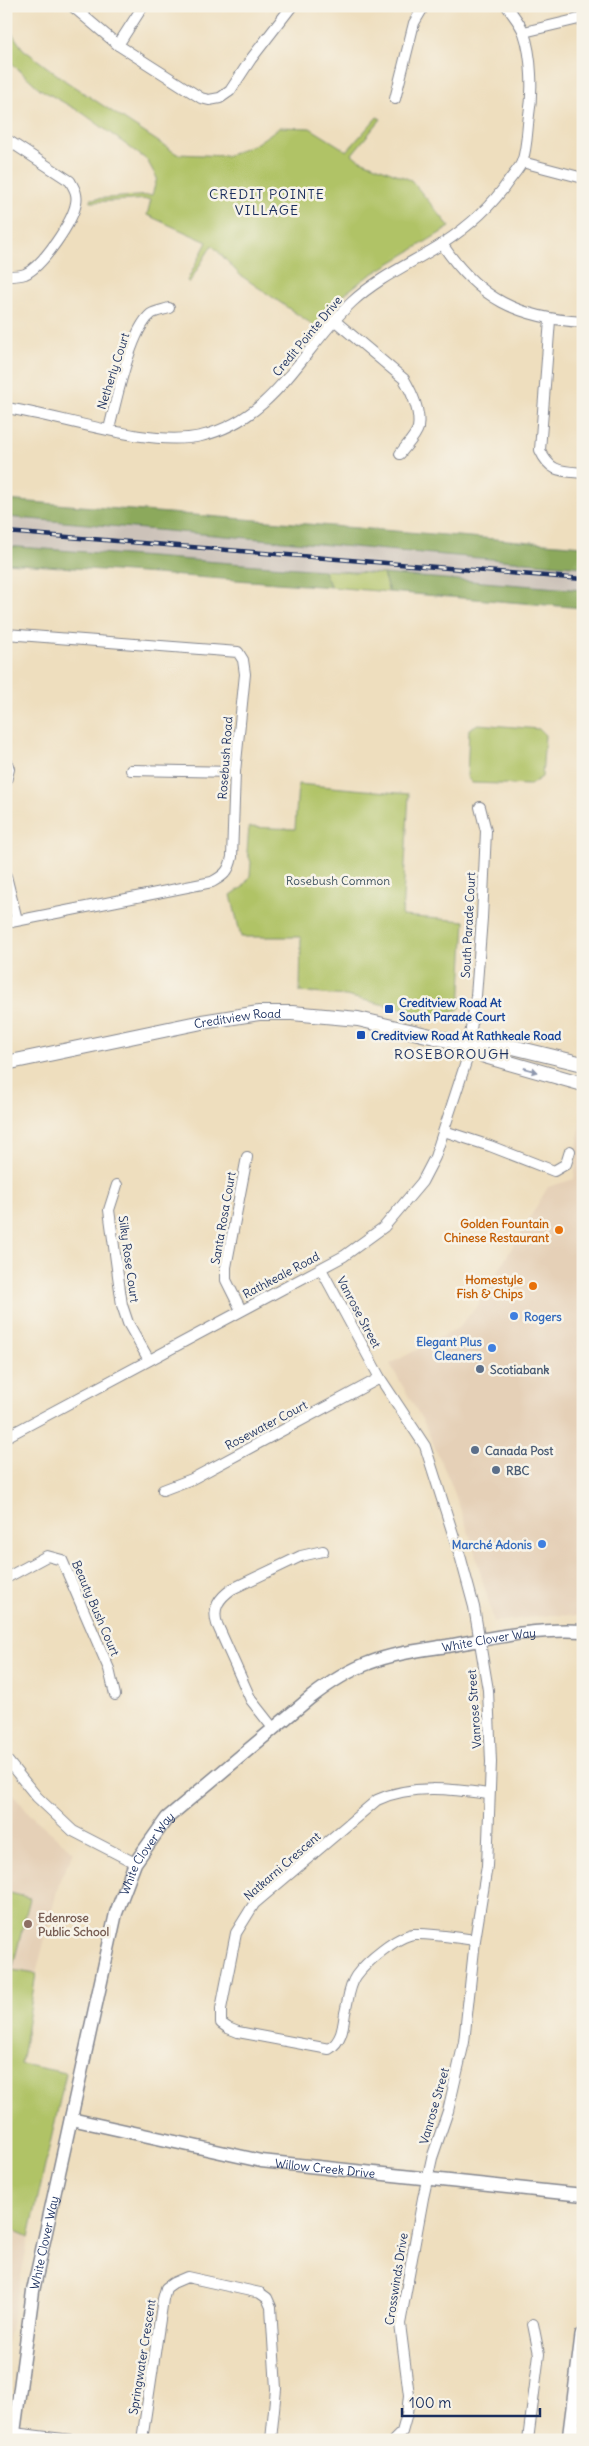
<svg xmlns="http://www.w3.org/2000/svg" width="589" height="2446" font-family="Delius,sans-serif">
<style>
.built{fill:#e5d0b7}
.industrial{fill:#ccc2b9}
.green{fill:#b0c366;stroke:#667962}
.forest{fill:#8ca95b;stroke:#546c5c}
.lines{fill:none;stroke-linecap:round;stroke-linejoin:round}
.minor-casing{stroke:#84868e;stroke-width:12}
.tertiary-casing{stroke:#84868e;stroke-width:15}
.secondary-casing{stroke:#84868e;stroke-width:16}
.primary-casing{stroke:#84868e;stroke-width:18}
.minor{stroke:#fff;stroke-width:10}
.tertiary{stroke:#fff;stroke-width:12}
.secondary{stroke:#fff;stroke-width:14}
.primary{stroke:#fff;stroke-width:15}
.rail-casing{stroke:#1b2f5e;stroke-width:4.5}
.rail{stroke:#f7f3e8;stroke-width:2.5;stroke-dasharray:8;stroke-linecap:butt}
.oneway{fill:#8d97ae}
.transit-dot{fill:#1a4fb4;stroke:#f7f3e8;stroke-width:2}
.food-dot{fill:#e8710a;stroke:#f7f3e8;stroke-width:2}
.shop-dot{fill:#3f7fe0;stroke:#f7f3e8;stroke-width:2}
.service-dot{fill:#5c6f8a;stroke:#f7f3e8;stroke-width:2}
.education-dot{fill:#8d6e63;stroke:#f7f3e8;stroke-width:2}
.labels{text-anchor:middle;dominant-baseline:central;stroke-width:5;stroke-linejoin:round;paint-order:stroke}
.street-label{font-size:12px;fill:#1b2f5e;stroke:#f7f3e8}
.park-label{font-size:12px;fill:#405460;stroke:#f7f3e8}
.transit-label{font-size:12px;font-weight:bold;fill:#164399;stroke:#f7f3e8;text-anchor:start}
.food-label{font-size:12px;font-weight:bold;fill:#c56008;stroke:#f7f3e8;text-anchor:end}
.shop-label{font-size:12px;font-weight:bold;fill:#366cbe;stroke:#f7f3e8;text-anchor:end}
.service-label{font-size:12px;font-weight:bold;fill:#4e5e75;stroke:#f7f3e8;text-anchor:start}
.education-label{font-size:12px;font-weight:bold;fill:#785e54;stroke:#f7f3e8;text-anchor:start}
.neighbourhood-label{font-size:14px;letter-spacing:1px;fill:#1b2f5e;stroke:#f7f3e8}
</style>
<rect width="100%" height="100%" fill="#f7f3e8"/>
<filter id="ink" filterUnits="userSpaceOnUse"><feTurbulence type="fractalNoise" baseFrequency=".02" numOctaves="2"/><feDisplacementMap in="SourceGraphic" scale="10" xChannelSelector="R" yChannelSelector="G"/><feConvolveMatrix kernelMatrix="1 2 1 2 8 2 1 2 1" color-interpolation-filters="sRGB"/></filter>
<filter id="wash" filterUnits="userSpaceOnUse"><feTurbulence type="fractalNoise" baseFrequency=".0096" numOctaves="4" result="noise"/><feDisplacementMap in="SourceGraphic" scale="20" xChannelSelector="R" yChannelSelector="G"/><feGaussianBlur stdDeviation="1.12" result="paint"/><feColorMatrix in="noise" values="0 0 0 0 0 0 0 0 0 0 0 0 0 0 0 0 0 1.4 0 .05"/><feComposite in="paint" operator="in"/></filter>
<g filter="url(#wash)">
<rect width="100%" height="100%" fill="#eedebe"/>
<g class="built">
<polygon points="583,1095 583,1616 551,1615 494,1622 472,1542 452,1486 424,1423 390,1364 458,1328 478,1305 548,1187 574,1179"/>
<polygon points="6,1784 29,1814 74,1852 60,1879 36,1974 6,1969"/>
<polygon points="6,2227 29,2237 6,2349"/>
</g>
<polygon class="industrial" points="6,517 583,567 583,590 6,546"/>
<g class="green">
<polygon points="6,25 23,49 67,82 177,154 227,156 257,143 280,127 310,128 347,151 377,117 381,119 352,154 358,159 411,180 450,227 364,279 342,296 316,327 240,275 212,245 189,283 187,281 207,242 147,215 151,199 91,202 91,199 152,195 157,178 147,160 84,114 40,89 6,58"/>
<polygon points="323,570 383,574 389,592 331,587"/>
<polygon points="478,724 539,729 545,735 542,777 530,785 472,783 467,777 469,729"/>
<polygon points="298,784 409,794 402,916 465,921 460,1008 442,1018 346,996 300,992 301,937 241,937 231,895 243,887 250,876 251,862 247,852 249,827 295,829"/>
<polygon points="6,1892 30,1898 12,1970 36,1974 21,2064 66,2073 29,2237 6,2227"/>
</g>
<g class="forest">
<polygon points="6,500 583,546 583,567 6,517"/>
<polygon points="6,546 323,570 331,587 6,563"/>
<polygon points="383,574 583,590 583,608 389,592"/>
</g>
</g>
<g filter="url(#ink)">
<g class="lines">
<defs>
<g id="minor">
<polyline points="72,6 118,45 201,98 209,100 220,98 230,91 251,59 292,6"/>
<polyline points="524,32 583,18"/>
<polyline points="118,45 143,6"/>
<polyline points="395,99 414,23 424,6"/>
<path d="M6 139 70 181C74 188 78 194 76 203 73 221 43 266 25 274 20 276 12 276 6 276"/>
<polyline points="522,162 583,178"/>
<path d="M442 244C479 299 518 318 583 322"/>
<path d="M334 320 404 379C412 393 421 411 418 428 416 436 405 447 400 454"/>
<path d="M550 320 540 450C550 472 560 471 583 473"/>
<path d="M6 408C62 416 148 448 201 436 276 418 301 350 352 302 379 277 412 263 442 244 468 227 491 207 508 182 512 176 519 169 522 162 527 149 527 130 529 115 533 92 532 56 524 33 521 24 512 14 507 6"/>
<path d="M109 429C116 402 130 331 151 314 155 311 164 310 169 308"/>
<path d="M6 634 238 652 243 660 245 674 235 772 232 857C229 871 225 875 212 882L6 923"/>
<polyline points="6,760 9,769 6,781"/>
<polyline points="131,770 235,772"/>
<polyline points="6,876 17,920"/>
<polyline points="444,1131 490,1146 554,1171 566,1164 570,1151"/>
<polyline points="117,1185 109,1210 122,1305 128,1323 149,1360"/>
<polyline points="321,1269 380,1378 425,1446 461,1559 474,1607 488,1690 491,1762 487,1866 475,1940 464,2042 448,2111 432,2158 423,2198 400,2324 409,2395 407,2414 402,2432 394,2440"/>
<polyline points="241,1310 226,1280 226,1267 247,1157"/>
<polyline points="6,1437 344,1256 384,1227 422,1182 435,1157 466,1062 476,996 482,918 486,831 480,807"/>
<polyline points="163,1490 192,1479 380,1378"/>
<polyline points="6,1578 47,1556 62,1560 109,1669 115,1695"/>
<path d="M273 1728 251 1700 217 1624C212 1608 219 1598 232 1589L301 1556 323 1551"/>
<polyline points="6,1759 37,1797 73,1831 135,1863"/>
<path d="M475 1940C456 1938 433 1933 414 1934 397 1936 366 1962 356 1976 349 1986 348 2001 345 2013 343 2027 342 2041 329 2049L238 2032 228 2028 221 2023V2009L236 1933 254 1904 377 1800C411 1784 452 1789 488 1794"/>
<polyline points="14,2433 71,2440"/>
<polyline points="142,2440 163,2299 166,2288 173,2283 187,2277 260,2293 267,2298 271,2307 276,2389 271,2440"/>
<polyline points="528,2440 539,2354 533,2324"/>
</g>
<g id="tertiary">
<path id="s1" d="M71 2119 261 2161 583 2195"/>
<path id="s2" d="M13 2440 33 2291 116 1913 135 1863 167 1818 310 1698C328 1684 347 1671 369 1663 394 1653 421 1650 447 1646 492 1638 536 1628 583 1631"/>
</g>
<g id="secondary">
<polyline points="470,1046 488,1041 583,1064"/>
<path id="s3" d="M6 1063 202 1022 259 1013H292L358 1019 452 1041 470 1046 485 1056 583 1084"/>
</g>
<polyline id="primary" points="570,2440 583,2336"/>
</defs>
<use href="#minor" class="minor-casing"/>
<use href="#tertiary" class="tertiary-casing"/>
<use href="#secondary" class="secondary-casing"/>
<use href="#primary" class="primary-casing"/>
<use href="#minor" class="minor"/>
<use href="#tertiary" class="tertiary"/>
<use href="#secondary" class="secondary"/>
<use href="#primary" class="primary"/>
<defs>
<polyline id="rail" points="6,532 583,579"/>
</defs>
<use href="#rail" class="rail-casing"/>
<use href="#rail" class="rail"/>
</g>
<defs><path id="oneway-solid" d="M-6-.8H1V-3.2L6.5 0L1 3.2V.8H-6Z" transform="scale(1.25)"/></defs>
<use class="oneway" href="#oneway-solid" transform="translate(531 1070) rotate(16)"/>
</g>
<g class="transit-dot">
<rect x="384" y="1004" width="10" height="10" rx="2.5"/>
<rect x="356" y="1030" width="10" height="10" rx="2.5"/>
</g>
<g class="food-dot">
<circle cx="559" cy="1230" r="5"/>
<circle cx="533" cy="1286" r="5"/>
</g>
<g class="shop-dot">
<circle cx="514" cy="1316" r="5"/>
<circle cx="492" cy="1348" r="5"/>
<circle cx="542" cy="1544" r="5"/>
</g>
<g class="service-dot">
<circle cx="480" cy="1369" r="5"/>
<circle cx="475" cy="1450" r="5"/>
<circle cx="496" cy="1470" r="5"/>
</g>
<circle class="education-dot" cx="28" cy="1924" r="5"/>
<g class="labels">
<g class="street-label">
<text transform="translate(307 336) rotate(-50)">Credit Pointe Drive</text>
<text transform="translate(113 371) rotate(-72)">Netherly Court</text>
<text transform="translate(225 758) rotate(-86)">Rosebush Road</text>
<text transform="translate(468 925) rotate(-87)">South Parade Court</text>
<text stroke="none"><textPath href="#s3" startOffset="236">Creditview Road</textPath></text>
<text transform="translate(223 1218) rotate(-80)">Santa Rosa Court</text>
<text transform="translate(129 1259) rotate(82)">Silky Rose Court</text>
<text transform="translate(281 1275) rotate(-28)">Rathkeale Road</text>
<text transform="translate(359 1312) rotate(62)">Vanrose Street</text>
<text transform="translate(266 1425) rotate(-28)">Rosewater Court</text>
<text transform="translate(96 1608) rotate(67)">Beauty Bush Court</text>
<text stroke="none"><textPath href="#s2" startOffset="1024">White Clover Way</textPath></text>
<text transform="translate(474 1709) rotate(-94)">Vanrose Street</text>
<text stroke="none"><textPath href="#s2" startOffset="605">White Clover Way</textPath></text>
<text transform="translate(282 1866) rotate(-41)">Natkarni Crescent</text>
<text transform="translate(434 2106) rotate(-74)">Vanrose Street</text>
<text stroke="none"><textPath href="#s1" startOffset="259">Willow Creek Drive</textPath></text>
<text stroke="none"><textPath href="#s2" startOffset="200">White Clover Way</textPath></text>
<text transform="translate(396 2279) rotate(-81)">Crosswinds Drive</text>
<text transform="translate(142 2357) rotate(-81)">Springwater Crescent</text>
</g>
<g class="park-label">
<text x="338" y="880">Rosebush Common</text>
</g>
<g class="transit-label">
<text x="399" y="1002">Creditview Road At<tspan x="399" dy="14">South Parade Court</tspan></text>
<text x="371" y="1035">Creditview Road At Rathkeale Road</text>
</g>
<g class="food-label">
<text x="549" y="1223">Golden Fountain<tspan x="549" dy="14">Chinese Restaurant</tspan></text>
<text x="523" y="1279">Homestyle<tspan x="523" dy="14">Fish &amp; Chips</tspan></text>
</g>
<g class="shop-label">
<text x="524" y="1316" text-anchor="start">Rogers</text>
<text x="482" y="1341">Elegant Plus<tspan x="482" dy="14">Cleaners</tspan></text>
<text x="532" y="1544">Marché Adonis</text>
</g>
<g class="service-label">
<text x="490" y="1369">Scotiabank</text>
<text x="485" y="1450">Canada Post</text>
<text x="506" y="1470">RBC</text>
</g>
<g class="education-label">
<text x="38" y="1917">Edenrose<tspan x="38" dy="14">Public School</tspan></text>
</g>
<g class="neighbourhood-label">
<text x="267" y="194">CREDIT POINTE<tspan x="267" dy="16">VILLAGE</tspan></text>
<text x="452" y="1054">ROSEBOROUGH</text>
</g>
</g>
<rect width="589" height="2446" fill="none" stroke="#f7f3e8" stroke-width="25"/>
<path d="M402 2408v8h138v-8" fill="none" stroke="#1b2f5e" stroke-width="2.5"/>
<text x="409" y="2408" font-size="15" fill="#1b2f5e" stroke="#f7f3e8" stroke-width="4" paint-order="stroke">100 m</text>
</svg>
